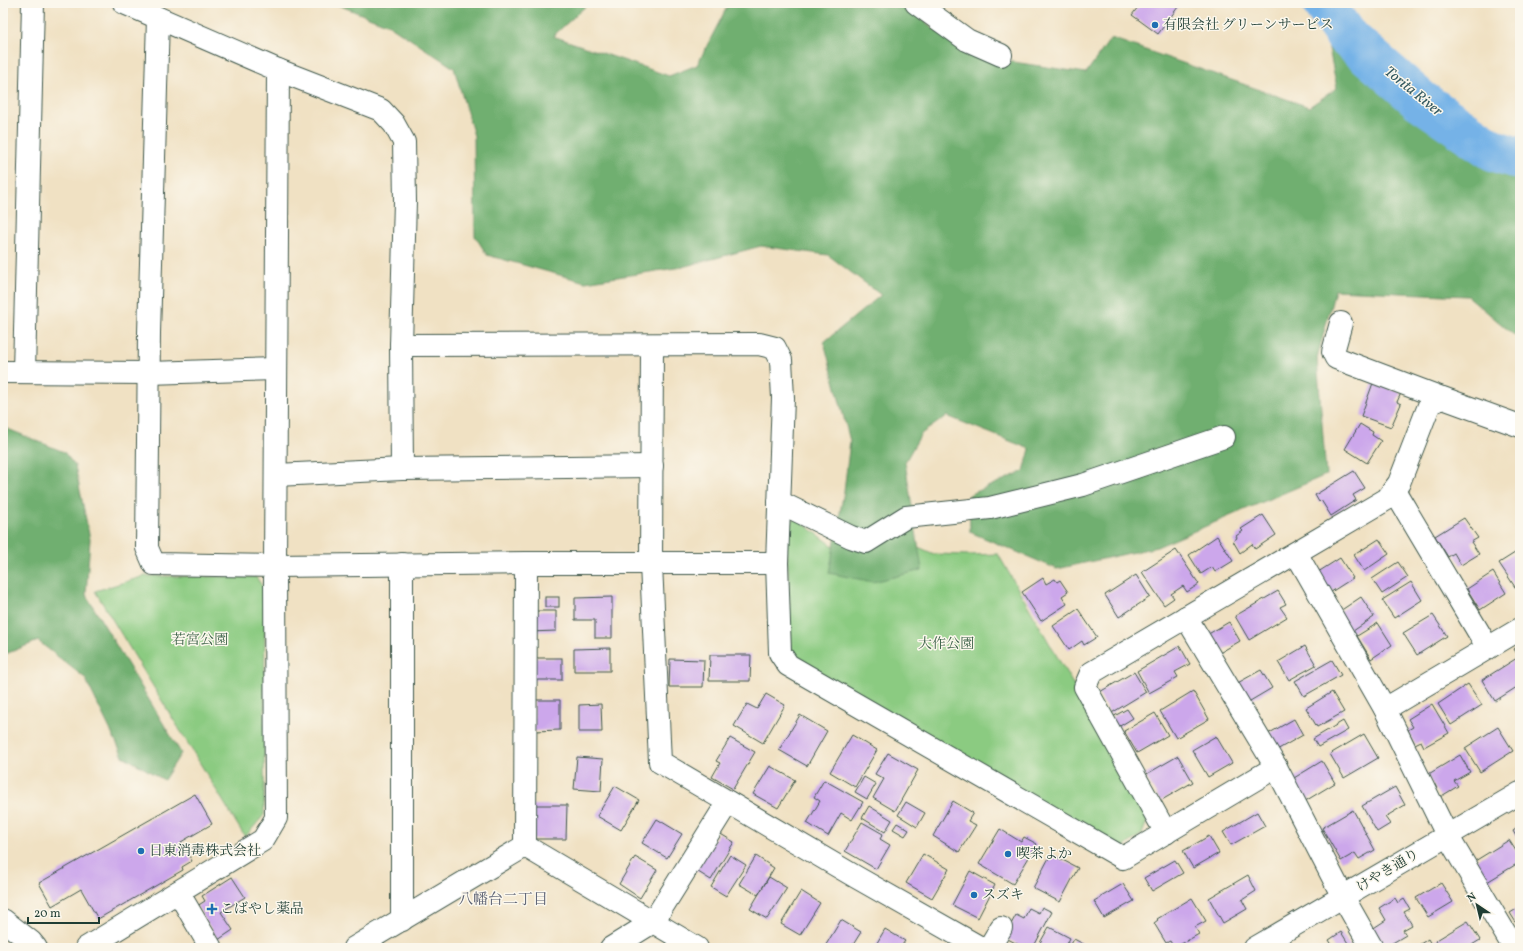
<svg xmlns="http://www.w3.org/2000/svg" width="1523" height="951" font-family="Vollkorn,'Noto Serif JP',serif">
<style>
.green{fill:#8bcb81;stroke:#55845a}
.forest{fill:#70af6f;stroke:#487652}
.lines{fill:none;stroke-linecap:round;stroke-linejoin:round}
.river{stroke:#75b2e7;stroke-width:42}
.building{fill:#cca7eb}
.minor-casing{stroke:#3e5649;stroke-width:24}
.minor{stroke:#fff;stroke-width:22}
.poi-dot{fill:#1f6fb2;stroke:#fbf7ec;stroke-width:1.5}
.labels{text-anchor:middle;dominant-baseline:central;stroke-width:3;stroke-linejoin:round;paint-order:stroke}
.poi-label{font-size:14px;fill:#1f3d34;stroke:#fbf7ec;text-anchor:start}
.park-label{font-size:14px;fill:#3a6047;stroke:#fbf7ec}
.street-label{font-size:14px;fill:#1f3d34;stroke:#fbf7ec}
.water-label{font-size:15px;font-style:italic;fill:#345a61;stroke:#fbf7ec}
.neighbourhood-label{font-size:15px;fill:#5c6274;stroke:#fbf7ec}
</style>
<rect width="100%" height="100%" fill="#fbf7ec"/>
<filter id="ink" filterUnits="userSpaceOnUse"><feTurbulence type="fractalNoise" baseFrequency=".025" numOctaves="2"/><feDisplacementMap in="SourceGraphic" scale="8" xChannelSelector="R" yChannelSelector="G"/><feConvolveMatrix kernelMatrix="1 2 1 2 8 2 1 2 1" color-interpolation-filters="sRGB"/></filter>
<filter id="wash" filterUnits="userSpaceOnUse"><feTurbulence type="fractalNoise" baseFrequency=".012" numOctaves="4" result="noise"/><feDisplacementMap in="SourceGraphic" scale="16" xChannelSelector="R" yChannelSelector="G"/><feGaussianBlur stdDeviation="0.9" result="paint"/><feColorMatrix in="noise" values="0 0 0 0 0 0 0 0 0 0 0 0 0 0 0 0 0 1.4 0 .05"/><feComposite in="paint" operator="in"/></filter>
<g filter="url(#wash)">
<rect width="100%" height="100%" fill="#f0e1c3"/>
<g class="green">
<polygon points="797,519 855,562 916,546 934,554 970,555 998,554 1149,816 1142,834 1121,849 792,662 786,521"/>
<polygon points="145,576 256,577 265,590 264,815 245,837 95,591"/>
</g>
<g class="forest">
<polygon points="333,3 589,3 553,36 669,76 697,65 728,5 726,3 902,3 967,55 1086,73 1111,38 1309,107 1337,88 1323,19 1303,3 1337,3 1388,58 1496,137 1520,137 1520,340 1468,296 1335,290 1317,358 1326,475 1157,547 1057,569 970,532 969,495 1024,471 1030,449 947,416 921,434 905,462 922,570 873,582 829,573 844,491 850,441 824,342 881,295 828,255 761,246 682,267 585,282 487,255 475,236 474,136 454,68 389,25"/>
<polygon points="3,427 64,452 75,466 90,539 86,595 181,753 164,780 123,756 85,678 38,641 3,655"/>
</g>
<g class="lines">
<polyline class="river" points="1323,3 1346,36 1420,100 1493,150 1520,159"/>
</g>
<g id="blocks">
<g class="building">
<polygon points="1141,3 1181,3 1158,34 1132,15"/>
<polygon points="1373,383 1401,393 1397,402 1401,404 1391,427 1361,416"/>
<polygon points="1360,424 1373,432 1372,435 1381,441 1367,463 1345,449"/>
<polygon points="1354,471 1365,488 1353,495 1356,500 1331,516 1321,500 1319,502 1315,495"/>
<polygon points="1263,515 1276,535 1255,549 1252,544 1240,553 1233,541 1237,538 1236,536 1243,531 1241,529"/>
<polygon points="1464,518 1478,538 1471,542 1479,554 1461,565 1454,553 1448,557 1435,536"/>
<polygon points="1217,536 1233,561 1215,572 1212,567 1201,574 1189,555"/>
<polygon points="1379,539 1389,554 1364,571 1354,555"/>
<polygon points="1176,550 1199,584 1187,592 1183,586 1171,594 1174,598 1164,605 1142,572"/>
<polygon points="1518,551 1520,554 1520,588 1517,590 1499,563"/>
<polygon points="1340,558 1353,578 1328,594 1315,574"/>
<polygon points="1398,562 1408,577 1382,594 1372,579"/>
<polygon points="1493,572 1506,593 1480,610 1467,589"/>
<polygon points="1136,575 1150,597 1119,617 1105,595"/>
<polygon points="1043,578 1046,584 1055,579 1057,582 1060,580 1068,592 1062,596 1067,604 1041,621 1022,592"/>
<polygon points="1411,582 1422,600 1394,618 1382,600"/>
<polygon points="1278,591 1286,604 1280,607 1287,617 1249,640 1235,616"/>
<rect x="545" y="597" width="14" height="10"/>
<polygon points="612,597 612,638 595,638 595,620 575,620 575,598"/>
<polygon points="1361,597 1374,617 1350,633 1337,613"/>
<polygon points="1078,609 1097,637 1084,645 1082,641 1069,650 1053,626"/>
<polygon points="529,611 556,611 556,631 529,632"/>
<polygon points="1433,615 1447,636 1417,655 1403,633"/>
<polygon points="1229,622 1240,641 1216,655 1205,636"/>
<polygon points="1378,623 1392,645 1371,659 1357,636"/>
<polygon points="1520,645 1520,659 1514,649"/>
<polygon points="1180,646 1190,664 1175,672 1178,677 1149,693 1137,671"/>
<polygon points="1305,646 1316,665 1289,680 1278,662"/>
<polygon points="610,648 610,671 574,671 574,649"/>
<polygon points="710,655 751,655 750,681 709,681"/>
<rect x="532" y="658" width="30" height="22"/>
<polygon points="1517,658 1520,663 1520,685 1495,701 1482,680"/>
<polygon points="670,659 704,660 703,687 669,687"/>
<polygon points="1332,660 1341,675 1304,696 1295,681"/>
<polygon points="1261,670 1272,688 1245,704 1234,685"/>
<polygon points="1134,672 1146,692 1110,714 1098,693"/>
<polygon points="1468,684 1482,705 1451,725 1438,704"/>
<polygon points="1193,691 1209,719 1176,738 1160,711"/>
<polygon points="1332,692 1344,712 1317,727 1306,708"/>
<polygon points="766,694 785,705 763,743 734,726 747,704 757,709"/>
<polygon points="534,700 560,700 560,730 534,731"/>
<polygon points="601,704 602,732 579,732 579,705"/>
<polygon points="1432,704 1449,733 1424,747 1421,741 1415,744 1408,730 1413,727 1408,719"/>
<polygon points="1127,709 1133,718 1115,729 1109,719"/>
<polygon points="1155,713 1168,735 1137,753 1124,731"/>
<polygon points="800,715 827,731 807,766 779,750"/>
<polygon points="1294,719 1303,735 1275,751 1266,735"/>
<polygon points="1343,721 1348,730 1318,747 1313,739"/>
<polygon points="1498,727 1513,751 1480,772 1465,748"/>
<polygon points="1364,734 1378,758 1344,778 1330,754"/>
<polygon points="852,735 877,750 855,787 830,772"/>
<polygon points="1216,736 1232,763 1208,777 1192,750"/>
<polygon points="730,738 755,752 733,789 712,777 720,763 716,761"/>
<polygon points="888,753 918,770 895,811 873,798 884,779 875,774"/>
<polygon points="1460,755 1470,772 1454,781 1458,786 1440,797 1427,775"/>
<polygon points="1178,756 1193,782 1160,801 1145,775"/>
<polygon points="577,757 603,759 601,791 574,789"/>
<polygon points="1322,761 1335,783 1302,803 1289,781"/>
<polygon points="770,766 795,780 778,808 753,794"/>
<polygon points="864,777 876,784 867,799 855,792"/>
<polygon points="824,780 863,802 852,820 841,813 828,836 807,823 820,801 814,797"/>
<polygon points="615,786 639,800 621,830 597,816"/>
<polygon points="1395,787 1405,805 1385,817 1390,824 1377,832 1362,806"/>
<polygon points="195,794 212,824 181,842 192,861 182,867 183,870 98,919 81,889 52,906 39,883"/>
<polygon points="953,801 973,813 968,821 976,825 959,852 933,836"/>
<polygon points="906,802 925,813 917,827 898,815"/>
<polygon points="532,805 567,805 566,839 532,839"/>
<polygon points="869,806 892,820 885,832 862,818"/>
<polygon points="1353,810 1375,850 1359,859 1355,853 1341,861 1322,828"/>
<polygon points="1257,812 1265,826 1231,845 1223,832"/>
<polygon points="657,819 682,834 667,858 642,843"/>
<polygon points="862,822 883,834 880,839 890,845 876,869 845,851"/>
<polygon points="897,823 909,830 905,836 893,829"/>
<polygon points="1520,826 1520,843 1513,831"/>
<polygon points="1000,829 1021,842 1024,837 1037,844 1013,884 979,864"/>
<polygon points="719,833 734,842 711,880 695,870"/>
<polygon points="1209,836 1219,853 1193,868 1183,851"/>
<polygon points="1509,840 1520,857 1520,862 1487,882 1475,861"/>
<polygon points="923,854 949,869 932,898 906,883"/>
<polygon points="1051,854 1078,868 1060,902 1033,888"/>
<polygon points="730,855 746,865 726,896 711,887"/>
<polygon points="756,856 774,868 758,895 739,884"/>
<polygon points="635,857 657,870 640,898 619,884"/>
<polygon points="1175,860 1183,873 1152,891 1144,878"/>
<polygon points="970,871 995,885 978,918 952,905"/>
<polygon points="1248,875 1256,891 1242,900 1247,909 1223,923 1209,898"/>
<polygon points="232,877 245,897 221,912 233,930 218,940 197,906 205,901 202,896"/>
<polygon points="769,877 787,888 767,919 750,909"/>
<polygon points="1441,883 1453,902 1428,917 1416,898"/>
<polygon points="1123,884 1134,901 1104,918 1094,901"/>
<polygon points="801,891 820,903 800,935 781,924"/>
<polygon points="1192,898 1206,921 1195,927 1199,934 1174,948 1170,941 1166,943 1154,923 1158,920 1157,919"/>
<polygon points="1395,898 1398,903 1404,899 1410,909 1404,912 1412,925 1403,930 1406,935 1384,948 1380,948 1369,931 1386,920 1379,908"/>
<polygon points="1042,907 1052,912 1033,948 1025,948 1004,937 1016,915 1024,919 1029,908 1039,913"/>
<polygon points="1520,907 1520,929 1510,913"/>
<polygon points="841,920 861,932 851,948 824,948"/>
<polygon points="1468,921 1480,940 1467,948 1439,948 1435,941"/>
<polygon points="1049,927 1070,938 1065,948 1037,948"/>
<polygon points="885,929 905,941 902,945 908,948 874,948"/>
<polygon points="1341,932 1351,948 1334,948 1329,940"/>
<polygon points="1074,939 1091,948 1069,948"/>
<polygon points="1428,939 1433,948 1414,948"/>
</g>
</g>
</g>
<g filter="url(#ink)">
<use href="#blocks" fill-opacity="0" stroke="#3e5649" stroke-width="1"/>
<g class="lines">
<defs>
<g id="minor">
<polyline points="124,3 278,70 381,110 394,124 404,142 405,201 401,345 402,469"/>
<polyline points="916,3 967,40 1001,55"/>
<polyline points="158,18 149,333 147,548 154,564 275,566 526,563 777,563"/>
<polyline points="1341,323 1333,352 1336,358 1442,398"/>
<polyline points="401,345 759,344 775,348 781,360 783,398 777,563 780,653 788,665 1123,858 1276,767"/>
<polyline points="652,345 651,564 660,762 856,877 981,948"/>
<polyline points="3,372 149,373 276,369"/>
<polyline points="24,372 33,3"/>
<polyline points="276,475 402,469 652,466"/>
<polyline points="1394,490 1488,648"/>
<polyline points="779,502 851,537 866,542 906,517 990,508 1083,485 1224,437"/>
<polyline points="1296,553 1385,709 1447,835 1514,948"/>
<polyline points="1186,617 1276,767 1343,897 1372,948"/>
<polyline points="1385,709 1520,629"/>
<polyline points="1166,833 1085,687 1091,673 1387,499 1399,483 1430,403 1443,398 1520,426"/>
<polyline points="525,846 526,563"/>
<polyline points="525,846 697,948"/>
<polyline points="178,892 211,948"/>
<polyline points="3,920 31,942 36,948"/>
<polyline points="402,920 402,564"/>
<polyline points="86,948 263,840 276,818 275,566 278,70"/>
<polyline points="354,948 525,846"/>
<polyline points="611,948 653,922 728,802"/>
<polyline points="989,948 1001,928"/>
<polyline points="1255,948 1520,793"/>
</g>
</defs>
<use href="#minor" class="minor-casing"/>
<use href="#minor" class="minor"/>
</g>
</g>
<g class="poi-dot">
<circle cx="1155" cy="25" r="4"/>
<circle cx="141" cy="851" r="4"/>
<circle cx="1008" cy="854" r="4"/>
<circle cx="974" cy="895" r="4"/>
<path d="M210 903h4v4h4v4h-4v4h-4v-4h-4v-4h4z"/>
</g>
<g class="labels">
<g class="poi-label">
<text x="1163" y="25">有限会社 グリーンサービス</text>
<text x="149" y="851">日東消毒株式会社</text>
<text x="1016" y="854">喫茶よか</text>
<text x="982" y="895">スズキ</text>
<text x="220" y="909">こばやし薬品</text>
</g>
<g class="park-label">
<text x="200" y="640">若宮公園</text>
<text x="946" y="644">大作公園</text>
</g>
<g class="street-label">
<text transform="translate(1388 871) rotate(-31)">けやき通り</text>
</g>
<g class="water-label">
<text transform="translate(1413 92) rotate(39)">Torita River</text>
</g>
<g class="neighbourhood-label">
<text x="503" y="900">八幡台二丁目</text>
</g>
</g>
<rect width="1523" height="951" fill="none" stroke="#fbf7ec" stroke-width="16"/>
<g transform="translate(1477 905) rotate(325)" stroke="#fbf7ec" stroke-width="3" paint-order="stroke">
<path d="M0-3L7 15L0 10L-7 15Z" fill="#1f3d34"/>
<text y="-6" font-size="11" font-weight="bold" text-anchor="middle" fill="#1f3d34">N</text>
</g>
<path d="M28 917v6h71v-6" fill="none" stroke="#1f3d34" stroke-width="2"/>
<text x="34" y="917" font-size="12" fill="#1f3d34" stroke="#fbf7ec" stroke-width="3" paint-order="stroke">20 m</text>
</svg>
